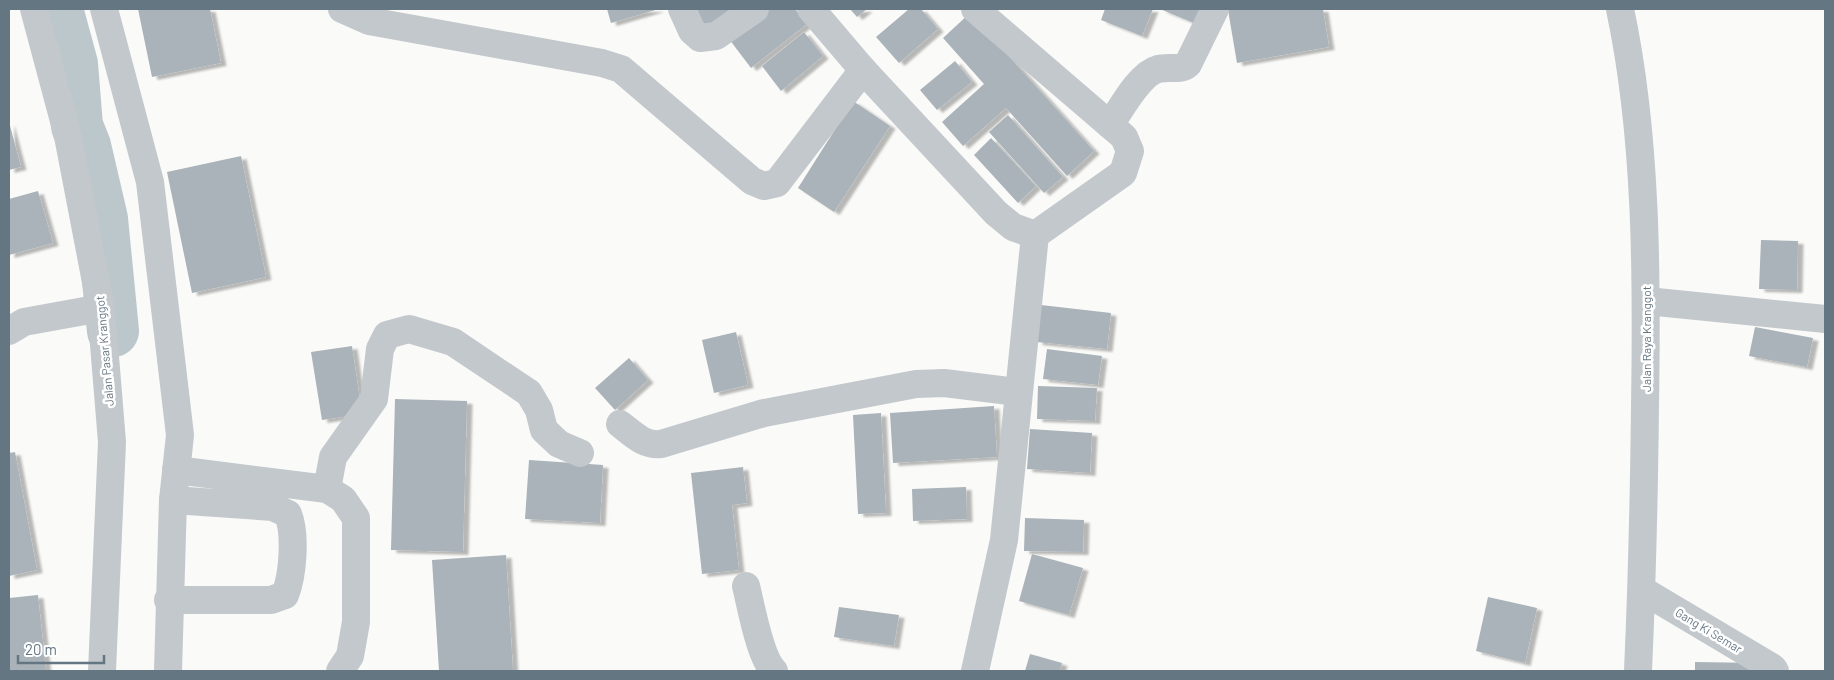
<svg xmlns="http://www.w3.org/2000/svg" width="1834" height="680" font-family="Barlow,sans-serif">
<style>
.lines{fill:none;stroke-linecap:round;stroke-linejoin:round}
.river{stroke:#bbc7cb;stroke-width:52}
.building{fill:#aab3b9;filter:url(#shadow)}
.minor{stroke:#c3c8cc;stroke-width:28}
.labels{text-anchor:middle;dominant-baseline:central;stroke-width:5;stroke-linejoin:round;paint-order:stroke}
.street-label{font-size:12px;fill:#657683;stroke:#fff}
</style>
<defs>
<filter id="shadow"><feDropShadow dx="5.5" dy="3" stdDeviation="1" flood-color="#0004"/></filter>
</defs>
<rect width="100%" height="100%" fill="#fafaf8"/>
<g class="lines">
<polyline class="river" points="57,9 72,64 77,126 85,146 102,219 113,331"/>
</g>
<g class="building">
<polygon points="138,9 210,9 221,63 152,77"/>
<polygon points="607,9 659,9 611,23"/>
<polygon points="693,9 745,9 698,30"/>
<polygon points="768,9 795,9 807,24 751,68 729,39"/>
<polygon points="850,9 867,9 857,17"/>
<polygon points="909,9 921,9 938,29 899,63 876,37"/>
<polygon points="1105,9 1153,9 1142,36 1101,20"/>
<polygon points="1160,9 1200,9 1194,23"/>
<polygon points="1236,9 1323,9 1329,47 1237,63 1228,10"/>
<polygon points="970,13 1094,151 1067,176 1006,108 963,146 942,122 984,84 943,38"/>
<polygon points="804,32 823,56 781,91 762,66"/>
<polygon points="955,61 972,82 937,110 920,90"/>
<polygon points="853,101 890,126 834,212 798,188"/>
<polygon points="1008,115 1063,177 1044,193 989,132"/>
<polygon points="9,122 21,167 9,170"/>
<polygon points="991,138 1036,186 1018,203 974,155"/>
<polygon points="241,156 266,277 192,293 167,172"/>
<polygon points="38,191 53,243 9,255 9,199"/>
<polygon points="1761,240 1798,241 1797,290 1759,289"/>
<polygon points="1041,305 1111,313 1107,349 1037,342"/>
<polygon points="1755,327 1813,338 1807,367 1749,356"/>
<polygon points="736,332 748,385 714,393 702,340"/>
<polygon points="352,346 362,414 322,420 311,352"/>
<polygon points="1047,349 1102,356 1098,385 1043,379"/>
<polygon points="629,358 648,380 615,410 595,388"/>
<polygon points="1038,386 1097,388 1095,421 1037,419"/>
<polygon points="395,399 467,401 463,552 391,550"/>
<polygon points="994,406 997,457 893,463 890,413"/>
<polygon points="881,413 886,513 858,514 853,415"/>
<polygon points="1030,429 1092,433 1090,473 1027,469"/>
<polygon points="15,452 37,570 9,576 9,453"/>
<polygon points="529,460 603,465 600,523 525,519"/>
<polygon points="743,467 747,503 732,505 739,570 702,574 691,473"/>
<polygon points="966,487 967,519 913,521 912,489"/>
<polygon points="1025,518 1084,520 1083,552 1024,551"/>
<polygon points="1032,554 1083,568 1069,615 1019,601"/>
<polygon points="506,555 513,671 439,671 432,560"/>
<polygon points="38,595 46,671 9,671 9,598"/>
<polygon points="1488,597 1537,608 1525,663 1476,651"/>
<polygon points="839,607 899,615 894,646 834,637"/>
<polygon points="1030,654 1062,663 1060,671 1025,671"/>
<polygon points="1695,662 1760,663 1759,671 1695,671"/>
</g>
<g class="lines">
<g class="minor">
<polyline points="34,9 68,136 101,308 112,442 102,671"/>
<polyline points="104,9 150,182 180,435 173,500 168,671"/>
<polyline points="342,9 369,21 602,63 621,69 752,181 764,186 777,183 863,70"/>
<polyline points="682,9 692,31 700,38 716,36 755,9"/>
<polyline points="811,9 863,70 996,213 1013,227 1035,235"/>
<polyline points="975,9 1124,137 1130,151 1123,173 1035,235 1004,540 975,671"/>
<path d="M1620 9C1647 136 1647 277 1645 407 1644 495 1642 583 1638 671"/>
<path d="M1110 125C1121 109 1139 74 1158 69 1168 66 1181 71 1188 64L1215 9"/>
<polyline points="1647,301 1825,319"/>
<polyline points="9,331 24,322 101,308"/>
<path d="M620 424C633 434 644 446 661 444L764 413 916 384 944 383 1018 392"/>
<polyline points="176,470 327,489 343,499 356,518 356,622 350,656 340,671"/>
<polyline points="327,489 333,457 374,399 380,349 387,335 409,329 453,342 529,393 539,410 544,430 559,444 580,453"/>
<path d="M746 586C751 606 760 658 774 671"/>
<polyline points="1642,590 1773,668 1775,671"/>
<path d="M168 600H271L285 595C293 575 296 534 288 514L273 507 173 500"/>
</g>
</g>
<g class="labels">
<g class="street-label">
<text transform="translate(1646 339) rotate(-90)">Jalan Raya Kranggot</text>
<text transform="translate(104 351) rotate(-95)">Jalan Pasar Kranggot</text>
<text transform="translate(1709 630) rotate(31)">Gang Ki Semar</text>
</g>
</g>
<rect width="1834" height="680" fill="none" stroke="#657683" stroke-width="20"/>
<path d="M18 655v8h86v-8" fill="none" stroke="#657683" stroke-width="2.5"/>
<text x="25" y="655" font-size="15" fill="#657683" stroke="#ffffff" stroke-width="4" paint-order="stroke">20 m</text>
</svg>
